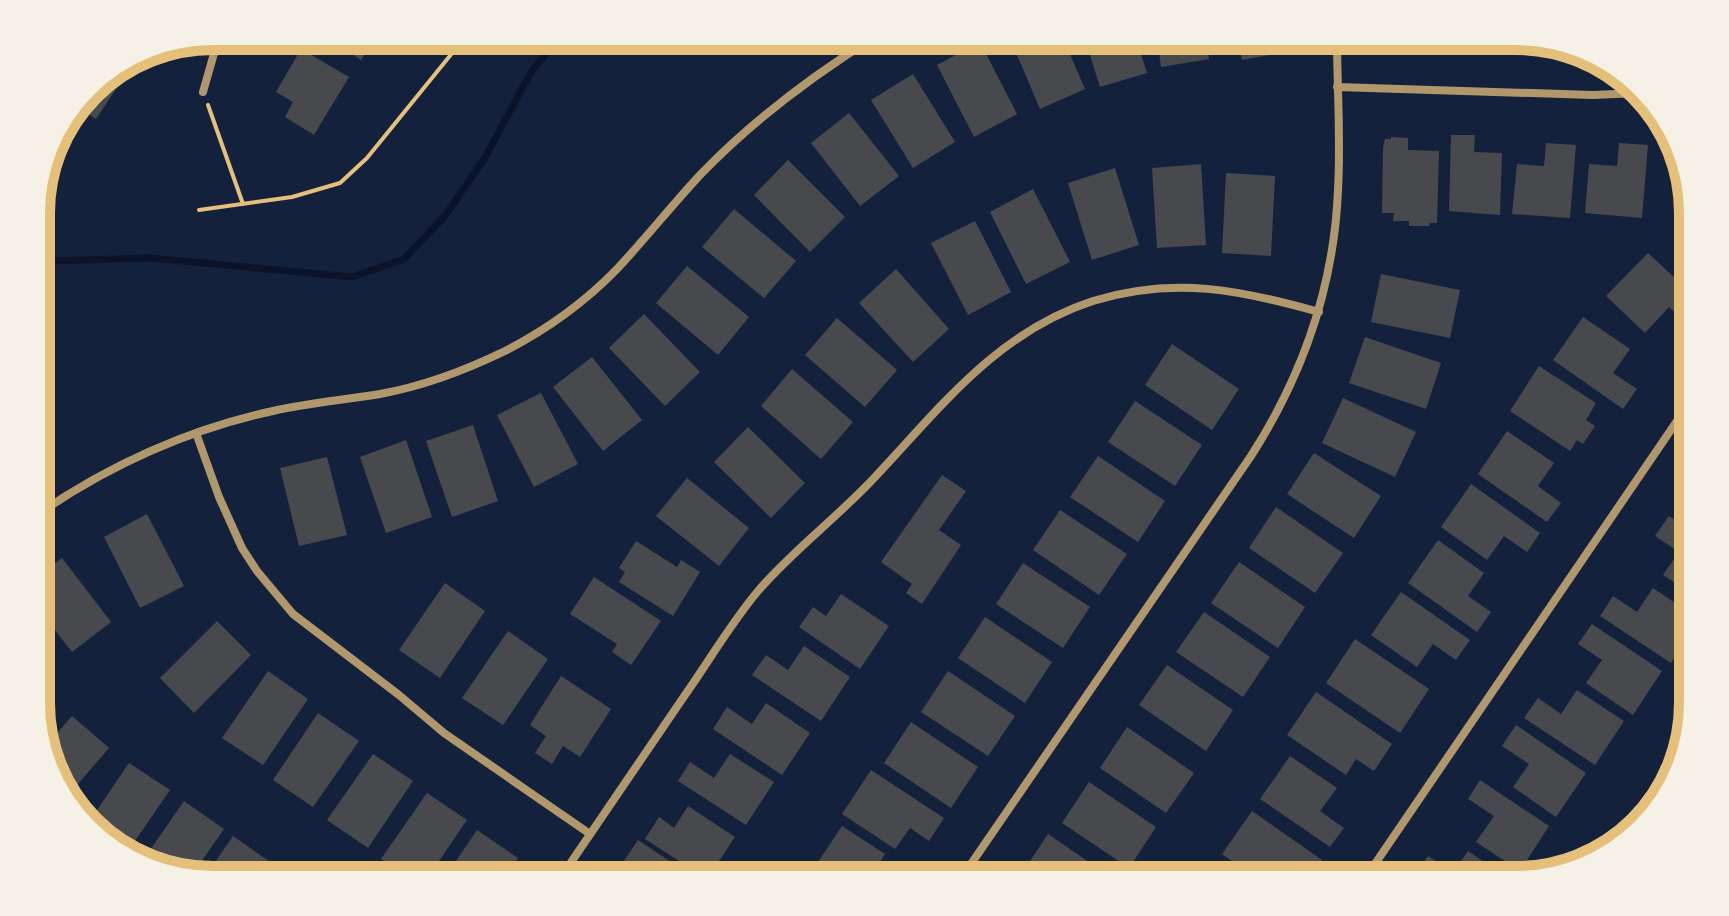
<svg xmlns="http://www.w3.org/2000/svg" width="1729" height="916" font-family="'Zilla Slab',serif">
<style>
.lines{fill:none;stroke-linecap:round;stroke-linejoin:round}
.stream{stroke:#0b132b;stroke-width:7}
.building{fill:#48494c}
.path{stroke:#e5c07b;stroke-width:4}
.minor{stroke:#b1986c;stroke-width:8}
.rim{fill:none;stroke:#e5c07b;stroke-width:10}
</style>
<rect width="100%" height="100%" fill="#14213d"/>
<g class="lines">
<polyline class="stream" points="37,268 50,261 150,258 352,277 404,259 445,216 486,156 531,72 561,36"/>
</g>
<g class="building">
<polygon points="325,36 376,36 361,60"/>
<polygon points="1009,36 1062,36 1085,89 1040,109"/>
<polygon points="1084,36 1135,36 1147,73 1100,87"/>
<polygon points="1157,36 1206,36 1209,59 1161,67"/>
<polygon points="1224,36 1279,36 1280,53 1242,60 1241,55 1225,54"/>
<polygon points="1403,36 1471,36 1471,49 1403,47"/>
<polygon points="980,42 1017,114 974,137 937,65"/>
<polygon points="301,49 349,77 314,135 285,117 293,102 276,92"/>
<polygon points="120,66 128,71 96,119 76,106 96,80"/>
<polygon points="913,74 955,142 913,168 871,100"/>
<polygon points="849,113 899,176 860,206 811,143"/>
<polygon points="1451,135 1475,135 1474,152 1502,153 1500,215 1449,211"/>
<polygon points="1391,137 1408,138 1408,150 1439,151 1437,223 1430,223 1429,226 1409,226 1409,221 1393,221 1394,213 1382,213 1383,148 1385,139 1391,139"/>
<polygon points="1546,143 1576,145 1570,218 1512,214 1517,164 1544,166"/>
<polygon points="1619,143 1648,145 1642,218 1585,213 1589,164 1617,166"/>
<polygon points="788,160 845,217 810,252 754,195"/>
<polygon points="1201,164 1206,245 1157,248 1152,168"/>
<polygon points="1115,168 1139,245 1092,260 1068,183"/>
<polygon points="1226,173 1275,176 1271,256 1222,253"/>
<polygon points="1033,189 1070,262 1026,284 990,212"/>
<polygon points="734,209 796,261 764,298 702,247"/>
<polygon points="975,221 1011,292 968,315 931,243"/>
<polygon points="1648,253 1692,294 1692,315 1685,322 1669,307 1645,333 1606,296"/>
<polygon points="687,266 749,317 718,355 656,303"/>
<polygon points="896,269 949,329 913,362 859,303"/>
<polygon points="1381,274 1460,290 1450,338 1371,322"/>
<polygon points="644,314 700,372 665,406 609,348"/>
<polygon points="1583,317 1630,349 1613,373 1637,389 1623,409 1553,360"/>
<polygon points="837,318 897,370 865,407 805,355"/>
<polygon points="1365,337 1441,363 1426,409 1349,383"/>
<polygon points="1172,344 1239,389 1212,430 1145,385"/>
<polygon points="592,357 642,420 603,451 553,387"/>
<polygon points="1539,366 1596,403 1586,420 1595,426 1583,444 1577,440 1570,451 1510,411"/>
<polygon points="792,369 853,422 821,459 761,406"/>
<polygon points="541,393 578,464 534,487 497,415"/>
<polygon points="1343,398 1416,432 1395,477 1322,443"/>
<polygon points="1135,401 1202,445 1175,486 1108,442"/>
<polygon points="473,425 498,501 452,517 426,441"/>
<polygon points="748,427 805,483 771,518 714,462"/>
<polygon points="1507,431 1554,463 1538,486 1561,503 1547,522 1478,474"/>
<polygon points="406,440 432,517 386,533 360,457"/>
<polygon points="1314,453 1381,496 1354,538 1287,494"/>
<polygon points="1098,456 1165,501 1138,542 1070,497"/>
<polygon points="327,457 347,535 299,546 280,468"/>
<polygon points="942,475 966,491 939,530 961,545 922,604 906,593 912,584 881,562"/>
<polygon points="687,478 749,528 719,566 656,516"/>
<polygon points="1688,483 1692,486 1692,515 1675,503"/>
<polygon points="1471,484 1540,533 1527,552 1504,536 1487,560 1441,527"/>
<polygon points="1276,507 1343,553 1315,593 1249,548"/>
<polygon points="1060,510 1127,554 1099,595 1033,550"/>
<polygon points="147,514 184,586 140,608 104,537"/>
<polygon points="1669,516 1693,532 1693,595 1663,575 1679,552 1655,536"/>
<polygon points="1438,540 1484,573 1468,596 1491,612 1477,632 1408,583"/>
<polygon points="636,541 677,567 681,560 700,572 673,616 619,582 625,572 619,568"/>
<polygon points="62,558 111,622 72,652 37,607 37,577"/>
<polygon points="1239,562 1305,607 1278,648 1211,603"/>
<polygon points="1023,563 1090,607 1063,648 996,604"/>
<polygon points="594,577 661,621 631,665 612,652 617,644 570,614"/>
<polygon points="445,583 485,611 440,678 399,650"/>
<polygon points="1653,588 1693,615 1693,630 1671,663 1600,616 1613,596 1637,612"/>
<polygon points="1401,592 1470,640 1456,660 1433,644 1417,667 1371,635"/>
<polygon points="841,594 889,626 860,669 799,627 813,607 826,616"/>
<polygon points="1204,612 1270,657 1243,697 1176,652"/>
<polygon points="985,617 1052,662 1025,703 958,658"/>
<polygon points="217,621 251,655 194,713 160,678"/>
<polygon points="1592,624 1662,671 1633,715 1586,683 1602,660 1578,644"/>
<polygon points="508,631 548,659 503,725 462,698"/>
<polygon points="1355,639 1429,689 1400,733 1326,683"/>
<polygon points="804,646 850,677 821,721 752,675 766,655 788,670"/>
<polygon points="37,656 50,670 37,681"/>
<polygon points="1167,665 1233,710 1206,751 1139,705"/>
<polygon points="268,671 308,699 263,765 222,738"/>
<polygon points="948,671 1015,716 988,756 921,712"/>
<polygon points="561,676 611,709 580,757 563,746 552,764 535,753 546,736 530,725"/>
<polygon points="1577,690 1624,721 1595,765 1524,718 1538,698 1561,714"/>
<polygon points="1316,692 1392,744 1374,771 1356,759 1346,775 1287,735"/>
<polygon points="766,703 810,733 782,775 713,729 727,707 752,724"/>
<polygon points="318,713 359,741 313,807 273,780"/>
<polygon points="72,716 109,748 65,799 45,747"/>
<polygon points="911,722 978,767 951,808 884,763"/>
<polygon points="1516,725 1586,773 1556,817 1513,787 1529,764 1502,746"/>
<polygon points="1127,727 1194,773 1166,813 1100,768"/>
<polygon points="373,754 413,781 368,848 327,820"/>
<polygon points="730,754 774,782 746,825 678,781 690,762 714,778"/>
<polygon points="1290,756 1337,788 1320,811 1344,828 1330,847 1260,799"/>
<polygon points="1679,761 1675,782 1653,805 1650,803"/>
<polygon points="129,763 170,790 126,854 89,822"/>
<polygon points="871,770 944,818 929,841 910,828 895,849 842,814"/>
<polygon points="1480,780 1549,826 1520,871 1476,842 1494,816 1468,799"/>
<polygon points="1089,782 1156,827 1129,868 1062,823"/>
<polygon points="427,793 467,820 426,880 411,880 381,859"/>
<polygon points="184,801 224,829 192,875 141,863"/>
<polygon points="688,806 735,837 707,879 645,839 659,817 674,828"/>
<polygon points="1252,811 1322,860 1308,879 1285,863 1273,880 1259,880 1222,854"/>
<polygon points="842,826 885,854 869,880 826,880 812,871"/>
<polygon points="477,830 518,858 502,880 443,880"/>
<polygon points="1048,834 1115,880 1028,880 1021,875"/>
<polygon points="233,836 273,864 262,880 204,878"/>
<polygon points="638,840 698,880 627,880 632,872 621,865"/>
<polygon points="1468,851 1510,880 1417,880 1413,877 1428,856 1453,873"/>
<polygon points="1214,862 1239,880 1201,880"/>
</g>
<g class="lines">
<g class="path">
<polyline points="208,105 243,204"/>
<polyline points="199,210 292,197 340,183 367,158 466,36"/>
</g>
<g class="minor">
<polyline points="1337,87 1593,95 1639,93"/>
<polyline points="203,92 219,36"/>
<polyline points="196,433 219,497 242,548 257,571 293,614 399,695 444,733 590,834"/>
<path d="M37 515C107 466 189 429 273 411 308 403 344 400 380 394 424 386 466 370 505 351 546 330 585 302 617 269 646 238 672 205 701 174 753 120 812 76 876 36"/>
<path d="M559 880C601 818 643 757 685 695 709 661 731 623 758 591 793 550 838 517 875 477 941 407 997 332 1093 301 1174 276 1241 290 1319 312"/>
<path d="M960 880 1251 456C1303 375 1334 287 1338 190 1341 139 1337 87 1337 36"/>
<polyline points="1364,880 1692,399"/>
</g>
</g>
<path d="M0 0H1729V916H0ZM213 50H1516A163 163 0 0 1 1679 213V703A163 163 0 0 1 1516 866H213A163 163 0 0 1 50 703V213A163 163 0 0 1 213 50Z" fill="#f6f1e7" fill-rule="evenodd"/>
<path class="rim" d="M213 50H1516A163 163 0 0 1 1679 213V703A163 163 0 0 1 1516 866H213A163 163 0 0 1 50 703V213A163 163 0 0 1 213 50Z"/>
</svg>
